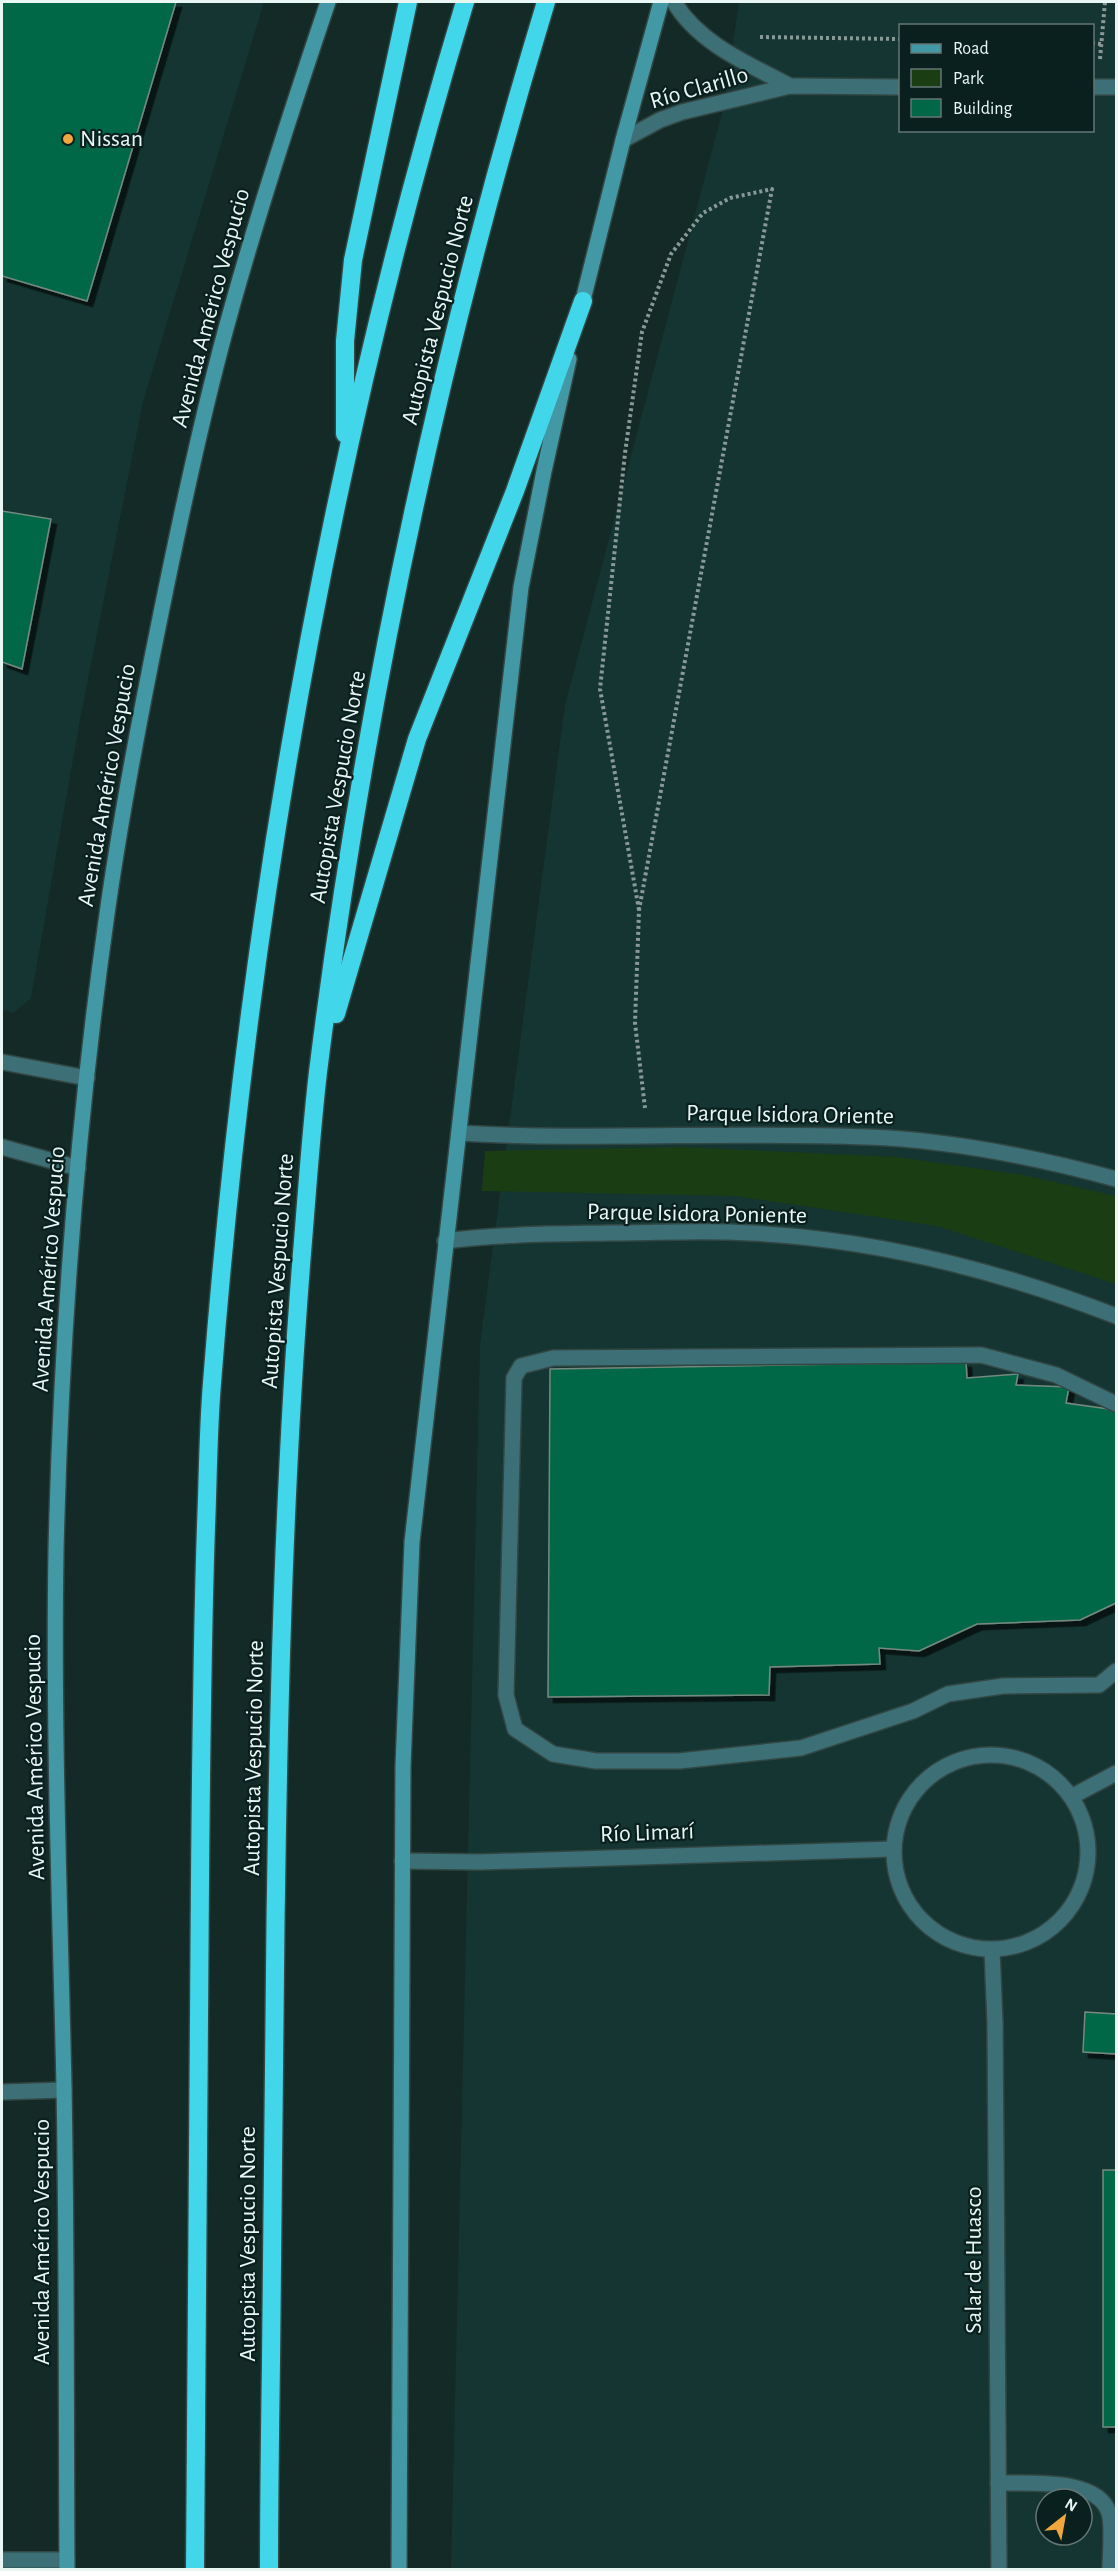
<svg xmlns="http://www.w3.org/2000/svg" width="1118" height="2571" font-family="'Alegreya Sans',sans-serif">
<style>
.built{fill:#143531;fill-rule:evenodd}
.green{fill:#1a3d14}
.building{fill:#006747;stroke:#758a7f;stroke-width:1.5;filter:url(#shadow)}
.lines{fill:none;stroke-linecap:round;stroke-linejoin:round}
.lane-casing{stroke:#324744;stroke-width:18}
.street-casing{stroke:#324744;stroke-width:18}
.secondary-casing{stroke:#324744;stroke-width:18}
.highway-casing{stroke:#324744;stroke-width:21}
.path{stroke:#889997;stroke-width:4;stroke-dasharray:3 3;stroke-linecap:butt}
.lane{stroke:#3d6f77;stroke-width:15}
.street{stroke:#3d6f77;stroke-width:15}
.secondary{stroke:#4398a5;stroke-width:15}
.highway{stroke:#42d6ea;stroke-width:18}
.poi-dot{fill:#efa73d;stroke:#0a201e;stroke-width:2}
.labels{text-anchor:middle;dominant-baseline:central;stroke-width:4.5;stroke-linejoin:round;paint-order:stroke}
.street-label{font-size:24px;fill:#e8f6f4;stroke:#0a201e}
.poi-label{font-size:24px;fill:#e8f6f4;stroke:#0a201e;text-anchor:start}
</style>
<defs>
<filter id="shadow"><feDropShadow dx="5.5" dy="5.5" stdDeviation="0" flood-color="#0009"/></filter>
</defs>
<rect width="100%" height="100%" fill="#142a27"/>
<g class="built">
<polygon points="2,2 264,2 143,402 80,720 31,998 13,1013 2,1010"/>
<path d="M739 2H1116V2569L451 2570 480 1344 565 705 724 105ZM900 26H1092V130H900ZM1046 2499H1082V2535H1046Z"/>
</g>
<polygon class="green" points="680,1147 897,1157 1024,1175 1116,1196 1116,1284 937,1226 735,1196 482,1191 485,1151"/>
<g class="building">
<polygon points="2,2 176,2 87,301 2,276"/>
<polygon points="2,511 51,519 22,669 2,662"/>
<polygon points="966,1362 967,1378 1018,1374 1016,1385 1069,1387 1066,1403 1116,1410 1116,1603 1080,1620 977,1624 919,1651 879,1648 880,1664 770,1667 769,1695 548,1697 550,1369"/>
<polygon points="1085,2012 1116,2014 1116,2054 1083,2052"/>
<rect x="1103" y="2170" width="13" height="257"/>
</g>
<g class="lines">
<defs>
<g id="lane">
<polyline points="1116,1404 1056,1375 981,1355 553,1358 521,1366 514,1378 506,1695 515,1729 553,1754 596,1761 679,1761 801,1748 913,1711 948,1694 1003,1686 1099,1685 1116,1671"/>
<polyline points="2,2092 64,2090"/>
<path d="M998 2483C1028 2484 1098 2477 1109 2513 1113 2524 1110 2556 1110 2570"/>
</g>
<g id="street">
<path d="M674 2C699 44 749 64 790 86"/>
<polyline points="1092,87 1116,87"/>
<polyline points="623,140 660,120 682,112 790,86 900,87"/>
<polyline points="2,1062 87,1078"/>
<path d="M459 1133C594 1141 731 1131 867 1137 951 1140 1035 1157 1116 1179"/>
<polyline points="2,1147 78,1168"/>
<path d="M445 1241C500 1234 554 1234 609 1233 656 1233 703 1230 750 1233 875 1239 1000 1271 1116 1316"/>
<circle cx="991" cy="1852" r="97"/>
<polyline points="1071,1797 1116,1773"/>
<polyline points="402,1861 481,1862 893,1849"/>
<polyline points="992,1950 995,2023 999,2570"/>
<polyline points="2,2560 67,2560"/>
</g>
<g id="secondary">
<polyline points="580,312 623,140 661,2"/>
<path d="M67 2570C66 2409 67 2247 64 2086 60 1908 53 1730 56 1551 61 1338 77 1124 107 914 121 814 140 716 160 618 178 529 197 439 220 351 251 233 289 117 328 2"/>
<polyline points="399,2570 403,1766 412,1542 521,587 544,471 569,359"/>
</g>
<g id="highway">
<polyline points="345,434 345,341 353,260 408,2"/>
<polyline points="336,1014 417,739 515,491 583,301"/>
<path d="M195 2570C196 2339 198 2109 200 1879 201 1761 202 1644 206 1527 208 1479 208 1431 212 1383 248 915 329 451 465 2"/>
<path d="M269 2570C269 2500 270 2430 271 2361 273 2204 273 2048 276 1892 279 1678 285 1466 302 1253 307 1193 311 1132 318 1072 363 710 440 350 546 2"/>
</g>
</defs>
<use href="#lane" class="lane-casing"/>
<use href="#street" class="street-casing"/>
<use href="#secondary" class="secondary-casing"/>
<use href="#highway" class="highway-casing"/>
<g class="path">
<polyline points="760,37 900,39"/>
<polyline points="1092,43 1101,44"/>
<polyline points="1100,59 1105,2"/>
<polyline points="639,910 600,689 625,453 642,332 671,254 703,213 730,198 772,189 639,910 635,1023 645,1108"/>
</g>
<use href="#lane" class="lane"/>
<use href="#street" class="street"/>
<use href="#secondary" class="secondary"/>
<use href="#highway" class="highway"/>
</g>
<circle class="poi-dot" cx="68" cy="139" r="6"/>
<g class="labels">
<g class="street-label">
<text transform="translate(699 88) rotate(-16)">Río Clarillo</text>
<text transform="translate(211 308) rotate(-75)">Avenida Américo Vespucio</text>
<text transform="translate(438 310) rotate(-76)">Autopista Vespucio Norte</text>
<text transform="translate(107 785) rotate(-80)">Avenida Américo Vespucio</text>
<text transform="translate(338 787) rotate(-80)">Autopista Vespucio Norte</text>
<text transform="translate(790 1115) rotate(1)">Parque Isidora Oriente</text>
<text transform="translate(697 1214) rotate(1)">Parque Isidora Poniente</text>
<text transform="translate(49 1269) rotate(-86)">Avenida Américo Vespucio</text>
<text transform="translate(278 1271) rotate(-86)">Autopista Vespucio Norte</text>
<text transform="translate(35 1757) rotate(-91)">Avenida Américo Vespucio</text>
<text transform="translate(254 1758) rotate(-89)">Autopista Vespucio Norte</text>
<text transform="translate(647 1833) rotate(-2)">Río Limarí</text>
<text transform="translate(42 2242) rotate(-90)">Avenida Américo Vespucio</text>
<text transform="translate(248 2244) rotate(-90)">Autopista Vespucio Norte</text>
<text transform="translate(974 2260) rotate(-90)">Salar de Huasco</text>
</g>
<g class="poi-label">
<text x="80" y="139">Nissan</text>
</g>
</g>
<rect width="1118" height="2571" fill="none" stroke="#e8f6f4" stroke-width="6"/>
<rect x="899" y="24" width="195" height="108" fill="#0a201e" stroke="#637674" stroke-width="1.5"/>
<rect x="911" y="44" width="30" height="9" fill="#4398a5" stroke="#637674" stroke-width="1.5"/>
<text x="953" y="54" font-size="18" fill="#e8f6f4">Road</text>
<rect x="911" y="69" width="30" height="18" fill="#1a3d14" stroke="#637674" stroke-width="1.5"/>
<text x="953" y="84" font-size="18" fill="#e8f6f4">Park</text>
<rect x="911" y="99" width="30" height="18" fill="#006747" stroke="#637674" stroke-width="1.5"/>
<text x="953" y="114" font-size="18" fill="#e8f6f4">Building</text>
<g transform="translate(1064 2517) rotate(31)"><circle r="28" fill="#0a201e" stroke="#637674" stroke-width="1.5"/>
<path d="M0-4.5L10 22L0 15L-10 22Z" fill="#efa73d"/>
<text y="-9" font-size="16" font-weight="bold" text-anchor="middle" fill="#e8f6f4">N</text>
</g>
</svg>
